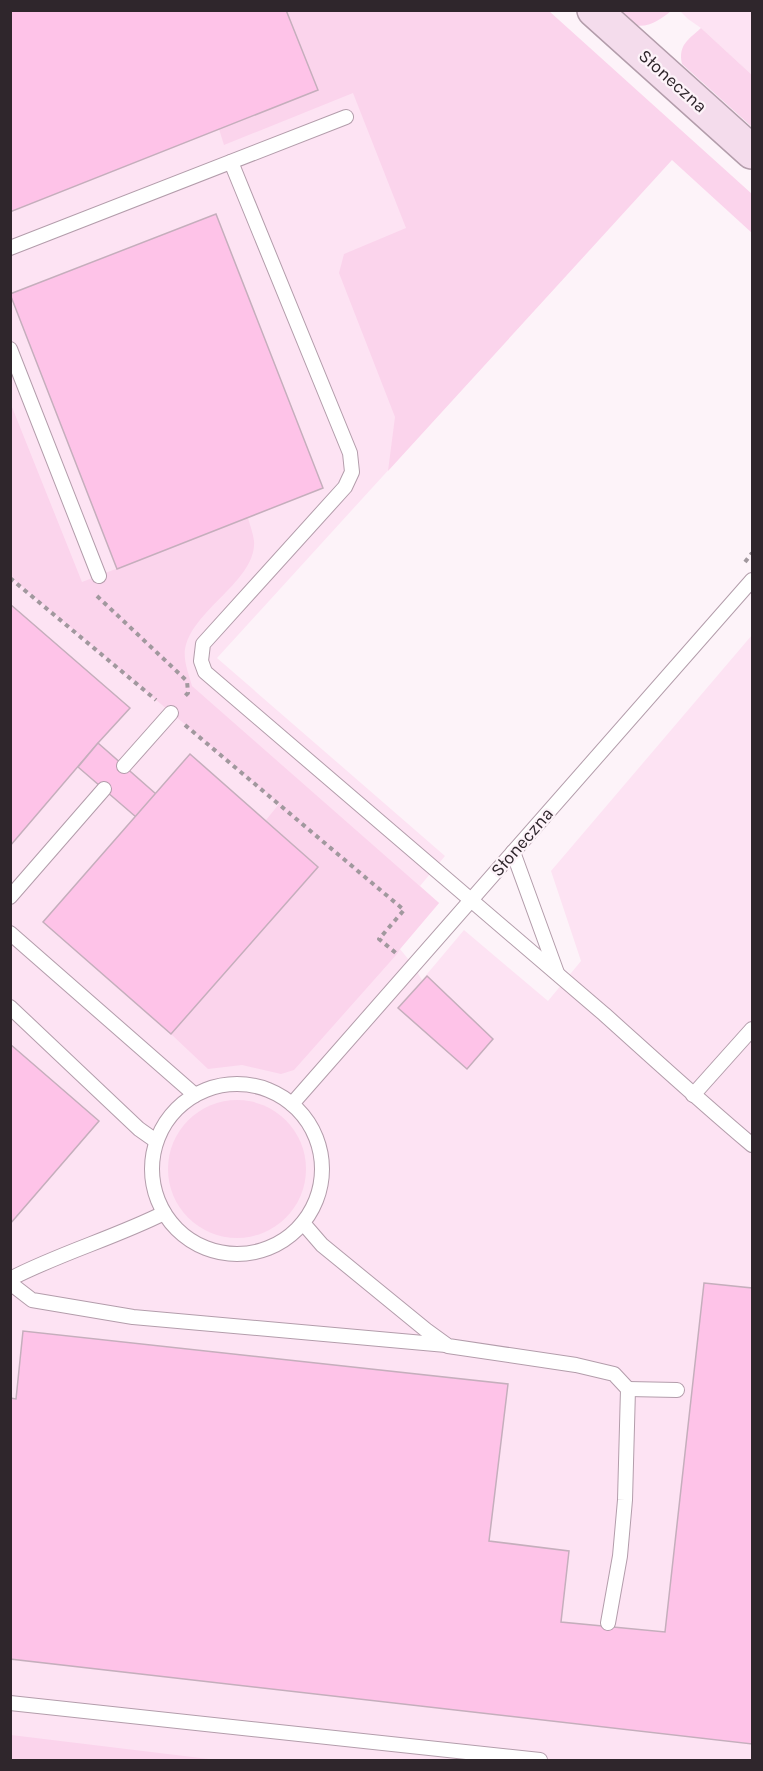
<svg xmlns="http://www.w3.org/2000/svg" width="763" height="1771" font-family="Karla,sans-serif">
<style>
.built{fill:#fde3f3}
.green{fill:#fbd4ec}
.building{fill:#fec3e8;stroke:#c5aebc;stroke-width:1.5}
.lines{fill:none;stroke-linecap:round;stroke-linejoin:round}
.lane-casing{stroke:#b39dab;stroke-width:16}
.secondary-casing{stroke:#b39dab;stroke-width:36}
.path{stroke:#a1989e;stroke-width:4;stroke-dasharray:4.5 4.5;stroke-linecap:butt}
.lane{stroke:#fff;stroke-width:14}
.secondary{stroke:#f4dcec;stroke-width:33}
.labels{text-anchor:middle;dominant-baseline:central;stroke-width:4.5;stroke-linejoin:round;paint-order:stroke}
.street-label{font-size:18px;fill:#2f262c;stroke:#fdf3f9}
</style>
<rect width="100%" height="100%" fill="#fdf3f9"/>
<g class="built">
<polygon points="11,11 504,11 672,159 217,658 445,856 420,886 439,903 400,949 413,965 422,980 464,930 548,1001 581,961 551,871 752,635 752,1760 11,1760"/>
<polygon points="680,11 752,11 752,75 701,28 688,19"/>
</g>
<g class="green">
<polygon points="286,11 549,11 752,194 752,233 672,160 388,471 395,417 339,273 344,254 406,228 353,93 224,145 219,129 318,89"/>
<path d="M616 11H671C660 20 646 30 631 24 626 22 620 14 616 11Z"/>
<path d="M701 28 752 75V127L682 64C678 45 688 40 701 28Z"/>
<path d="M10 402 82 582 248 518C250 525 253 533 254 541 257 584 180 615 185 659 186 668 190 678 192 686L439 903 400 949 397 954 294 1070 281 1074 242 1065 208 1069 171 1034 318 867 266 820 279 804 11 577Z"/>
<circle cx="237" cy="1169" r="69"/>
<polygon points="10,1735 11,1735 217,1760 11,1760"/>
</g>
<g class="building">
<polygon points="10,10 286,10 318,90 10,212"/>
<polygon points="216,214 323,488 117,569 10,294"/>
<polygon points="10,604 130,708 98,743 10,846"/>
<polygon points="98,743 156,794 136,817 78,767"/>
<polygon points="190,754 318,867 171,1034 43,922"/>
<polygon points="427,976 493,1039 467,1069 398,1008"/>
<polygon points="10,1044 99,1121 10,1224"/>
<polygon points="704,1283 752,1288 752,1744 10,1659 10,1398 16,1399 23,1331 508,1384 489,1541 569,1551 561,1622 665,1632"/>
</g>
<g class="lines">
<defs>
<g id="lane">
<path d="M231 162 350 453 352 472 345 487 203 644 201 661 205 672 604 1014C653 1058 702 1103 752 1145"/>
<polyline points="10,248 346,117"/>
<polyline points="10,349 99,576"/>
<polyline points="124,766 171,713"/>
<polyline points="513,852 557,973"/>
<polyline points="10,897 104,789"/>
<polyline points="10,933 195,1095"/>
<polyline points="10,1007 139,1129 156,1141"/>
<circle cx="237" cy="1169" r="85"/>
<polyline points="693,1095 752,1029"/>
<polyline points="292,1104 752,580"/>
<polyline points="303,1223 322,1245 426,1330 448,1346 576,1365 614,1374 628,1389 625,1500 620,1556 608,1623"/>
<path d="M10 1279C60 1253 114 1238 164 1213"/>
<polyline points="10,1283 32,1300 133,1317 446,1345"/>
<polyline points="628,1389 677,1390"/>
<polyline points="10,1703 540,1760"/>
</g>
<polyline id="secondary" points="594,10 752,152"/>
</defs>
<use href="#lane" class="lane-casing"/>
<use href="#secondary" class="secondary-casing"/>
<g class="path">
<polyline points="745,562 752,553"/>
<polyline points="10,578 156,700"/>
<polyline points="97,596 187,681 188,693 183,698"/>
<polyline points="185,725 404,910 379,939 397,954"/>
</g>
<use href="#lane" class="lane"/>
<use href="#secondary" class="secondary"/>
</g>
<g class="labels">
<g class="street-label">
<text transform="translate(673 81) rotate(42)">Słoneczna</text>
<text transform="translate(522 842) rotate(-49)">Słoneczna</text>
</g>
</g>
<rect width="763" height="1771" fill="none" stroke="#2f262c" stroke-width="24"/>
</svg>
